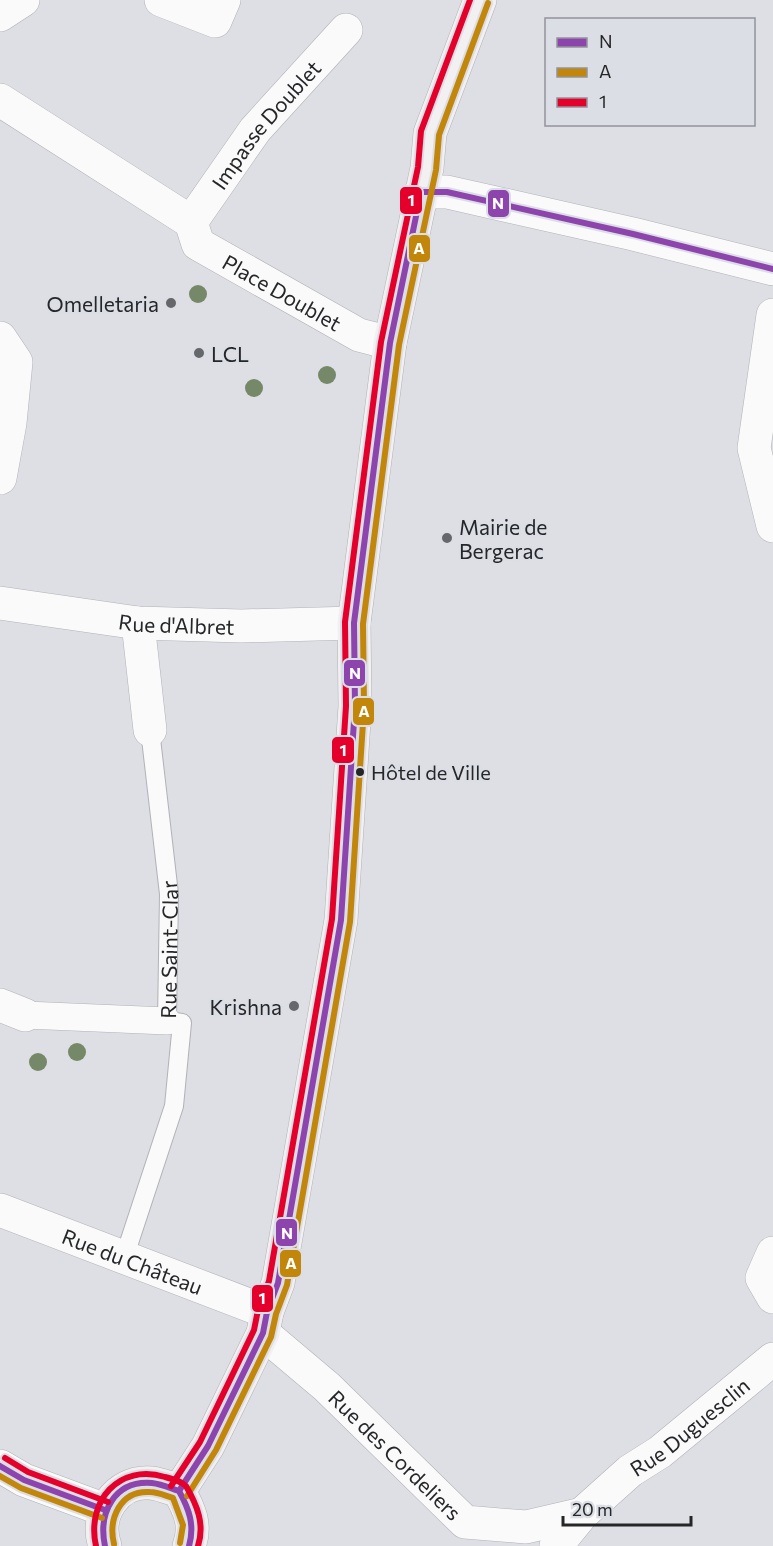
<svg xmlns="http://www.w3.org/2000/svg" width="773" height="1546" font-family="Commissioner,sans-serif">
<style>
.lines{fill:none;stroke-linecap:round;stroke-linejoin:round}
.service-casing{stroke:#b1b2b5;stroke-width:20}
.pedestrian-casing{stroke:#b1b2b5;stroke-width:28}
.minor-casing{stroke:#b1b2b5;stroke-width:34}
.secondary-casing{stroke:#b1b2b5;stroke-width:34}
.service{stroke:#fafafb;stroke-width:18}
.pedestrian{stroke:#fafafb;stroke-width:27}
.minor{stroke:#fafafb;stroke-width:33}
.secondary{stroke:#f3f0f2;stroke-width:33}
.bus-1-casing{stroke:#dcdee6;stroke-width:10}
.bus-2-casing{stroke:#dcdee6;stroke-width:10}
.bus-3-casing{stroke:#dcdee6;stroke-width:10}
.bus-1{stroke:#8e44ad;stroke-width:6}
.bus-2{stroke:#c2860a;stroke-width:6}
.bus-3{stroke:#e4002b;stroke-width:6}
.tree{fill:#758867}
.poi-dot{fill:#66676a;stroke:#dcdee6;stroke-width:2}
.bus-dot{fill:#252628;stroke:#dcdee6;stroke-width:2}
.labels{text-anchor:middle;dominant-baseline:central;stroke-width:4.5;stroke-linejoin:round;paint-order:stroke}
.bus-label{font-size:20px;fill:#252628;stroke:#dcdee6;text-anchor:start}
.street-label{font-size:21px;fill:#252628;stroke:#dcdee6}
.poi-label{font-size:21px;fill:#252628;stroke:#dcdee6;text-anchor:end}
.line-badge{stroke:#dcdee6;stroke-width:2}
.badge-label{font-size:16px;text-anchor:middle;font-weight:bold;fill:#fff}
</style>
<rect width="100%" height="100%" fill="#dedfe4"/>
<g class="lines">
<defs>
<g id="service">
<path id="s1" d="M124 1258 174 1106 182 1023 167 1021 169 894 150 730"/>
</g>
<polyline id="pedestrian" points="25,1015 167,1021"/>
<g id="minor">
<polyline points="161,0 215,21 224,0"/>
<polyline points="0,15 23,0"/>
<polyline points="0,100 191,222"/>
<polyline points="421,192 447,192 633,234 773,269"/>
<path id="s2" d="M191 222 255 130 346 30"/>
<path id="s3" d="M191 222 198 244 359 335 390 343"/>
<polyline points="773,315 754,448 773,526"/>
<polyline points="0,338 16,362 10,423 0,478"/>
<path id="s4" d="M0 603 138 623 241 626 354 623"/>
<polyline points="138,623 150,730"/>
<polyline points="0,1005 25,1015"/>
<path id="s5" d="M0 1210 267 1312"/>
<polyline points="773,1253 762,1278 773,1297"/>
<path id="s6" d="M263 1333 327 1387 465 1522 526 1527 582 1514"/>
<polyline points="0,1466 24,1480 105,1510"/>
<path id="s7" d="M556 1546 582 1514 630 1471 660 1452 773 1359"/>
</g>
<g id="secondary">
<polyline points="179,1491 208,1446 263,1333 267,1312 278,1283 341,920 355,706 354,623 390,343 427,168 430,133 480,0"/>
<path d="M105 1546C94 1515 116 1480 151 1483 160 1484 170 1488 179 1491 189 1509 197 1525 189 1546"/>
</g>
</defs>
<use href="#service" class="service-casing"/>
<use href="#pedestrian" class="pedestrian-casing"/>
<use href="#minor" class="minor-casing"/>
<use href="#secondary" class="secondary-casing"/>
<use href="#service" class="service"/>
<use href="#pedestrian" class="pedestrian"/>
<use href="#minor" class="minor"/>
<use href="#secondary" class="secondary"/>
<defs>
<g id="bus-1">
<polyline points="0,1466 24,1480 105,1510"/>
<polyline points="179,1491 208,1446 263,1333 267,1312 278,1283 341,920 355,706 354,623 390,343 421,192 447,192 633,234 773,269"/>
<path d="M105 1546C98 1513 114 1480 152 1483 161 1484 170 1488 179 1491 189 1509 195 1525 189 1546"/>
</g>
<g id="bus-2">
<polyline points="0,1476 21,1488 102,1518"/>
<polyline points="187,1496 216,1450 271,1337 276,1314 287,1285 350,922 364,707 363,624 399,345 436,170 439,135 488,3"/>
<path d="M114 1544C108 1519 120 1490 150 1492 158 1492 166 1496 173 1498L183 1525 180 1543"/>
</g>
<g id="bus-3">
<polyline points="5,1458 28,1472 108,1502"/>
<polyline points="171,1486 200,1442 254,1330 258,1310 269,1281 332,919 346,706 345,622 381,342 418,167 421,131 470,0"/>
<path d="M96 1546C86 1501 119 1463 165 1477 173 1479 181 1481 186 1486 197 1505 205 1524 198 1546"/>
</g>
</defs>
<use href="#bus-1" class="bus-1-casing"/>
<use href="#bus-2" class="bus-2-casing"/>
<use href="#bus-3" class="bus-3-casing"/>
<use href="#bus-1" class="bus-1"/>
<use href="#bus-2" class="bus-2"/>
<use href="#bus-3" class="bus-3"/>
</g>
<g class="tree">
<circle cx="198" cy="294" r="9"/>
<circle cx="327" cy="375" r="9"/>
<circle cx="254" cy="388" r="9"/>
<circle cx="77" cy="1052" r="9"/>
<circle cx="38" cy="1062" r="9"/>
</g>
<g class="poi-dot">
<circle cx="171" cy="303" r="6"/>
<circle cx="199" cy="353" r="6"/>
<circle cx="447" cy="538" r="6"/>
<circle cx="294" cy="1006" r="6"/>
</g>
<circle class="bus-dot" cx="360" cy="772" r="5"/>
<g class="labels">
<g class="bus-label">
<text x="371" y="772">Hôtel de Ville</text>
</g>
<g class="street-label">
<text stroke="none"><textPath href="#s2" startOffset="123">Impasse Doublet</textPath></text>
<text stroke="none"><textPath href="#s3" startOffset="120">Place Doublet</textPath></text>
<text stroke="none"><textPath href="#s4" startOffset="178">Rue d'Albret</textPath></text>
<text stroke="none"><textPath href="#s1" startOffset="330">Rue Saint-Clar</textPath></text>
<text stroke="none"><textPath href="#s5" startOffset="142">Rue du Château</textPath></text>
<text stroke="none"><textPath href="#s7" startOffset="180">Rue Duguesclin</textPath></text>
<text stroke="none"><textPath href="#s6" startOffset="180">Rue des Cordeliers</textPath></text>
</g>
<g class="poi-label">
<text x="159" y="303">Omelletaria</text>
<text x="211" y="353" text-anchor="start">LCL</text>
<text x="459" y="526" text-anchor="start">Mairie de<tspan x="459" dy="24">Bergerac</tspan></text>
<text x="282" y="1006">Krishna</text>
</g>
</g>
<g class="line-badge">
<rect x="399" y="186" width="24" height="29" rx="6" fill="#e4002b"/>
<rect x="487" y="189" width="23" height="29" rx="6" fill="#8e44ad"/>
<rect x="408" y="234" width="23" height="29" rx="6" fill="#c2860a"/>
<rect x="343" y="659" width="23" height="28" rx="6" fill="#8e44ad"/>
<rect x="352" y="697" width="23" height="29" rx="6" fill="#c2860a"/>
<rect x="331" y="736" width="24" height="28" rx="6" fill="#e4002b"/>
<rect x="275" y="1218" width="23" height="29" rx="6" fill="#8e44ad"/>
<rect x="279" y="1249" width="23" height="29" rx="6" fill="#c2860a"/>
<rect x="251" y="1284" width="23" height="29" rx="6" fill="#e4002b"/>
</g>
<g class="badge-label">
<text x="411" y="206">1</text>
<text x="498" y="209">N</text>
<text x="419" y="254">A</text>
<text x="355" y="679">N</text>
<text x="364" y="717">A</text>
<text x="343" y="756">1</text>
<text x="287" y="1239">N</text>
<text x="291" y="1269">A</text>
<text x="262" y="1304">1</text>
</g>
<rect x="545" y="18" width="210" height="108" fill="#dcdee6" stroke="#93949a" stroke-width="1.5"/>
<rect x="557" y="38" width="30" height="9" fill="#8e44ad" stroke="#93949a" stroke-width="1.5"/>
<text x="599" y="48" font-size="18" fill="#252628">N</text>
<rect x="557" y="68" width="30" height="9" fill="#c2860a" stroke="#93949a" stroke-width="1.5"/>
<text x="599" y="78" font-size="18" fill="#252628">A</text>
<rect x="557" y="98" width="30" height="9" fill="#e4002b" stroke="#93949a" stroke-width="1.5"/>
<text x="599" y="108" font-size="18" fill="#252628">1</text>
<path d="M563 1516v9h128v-9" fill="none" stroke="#252628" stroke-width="3"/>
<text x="572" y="1516" font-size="18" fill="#252628" stroke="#dcdee6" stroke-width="4.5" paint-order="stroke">20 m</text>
</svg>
